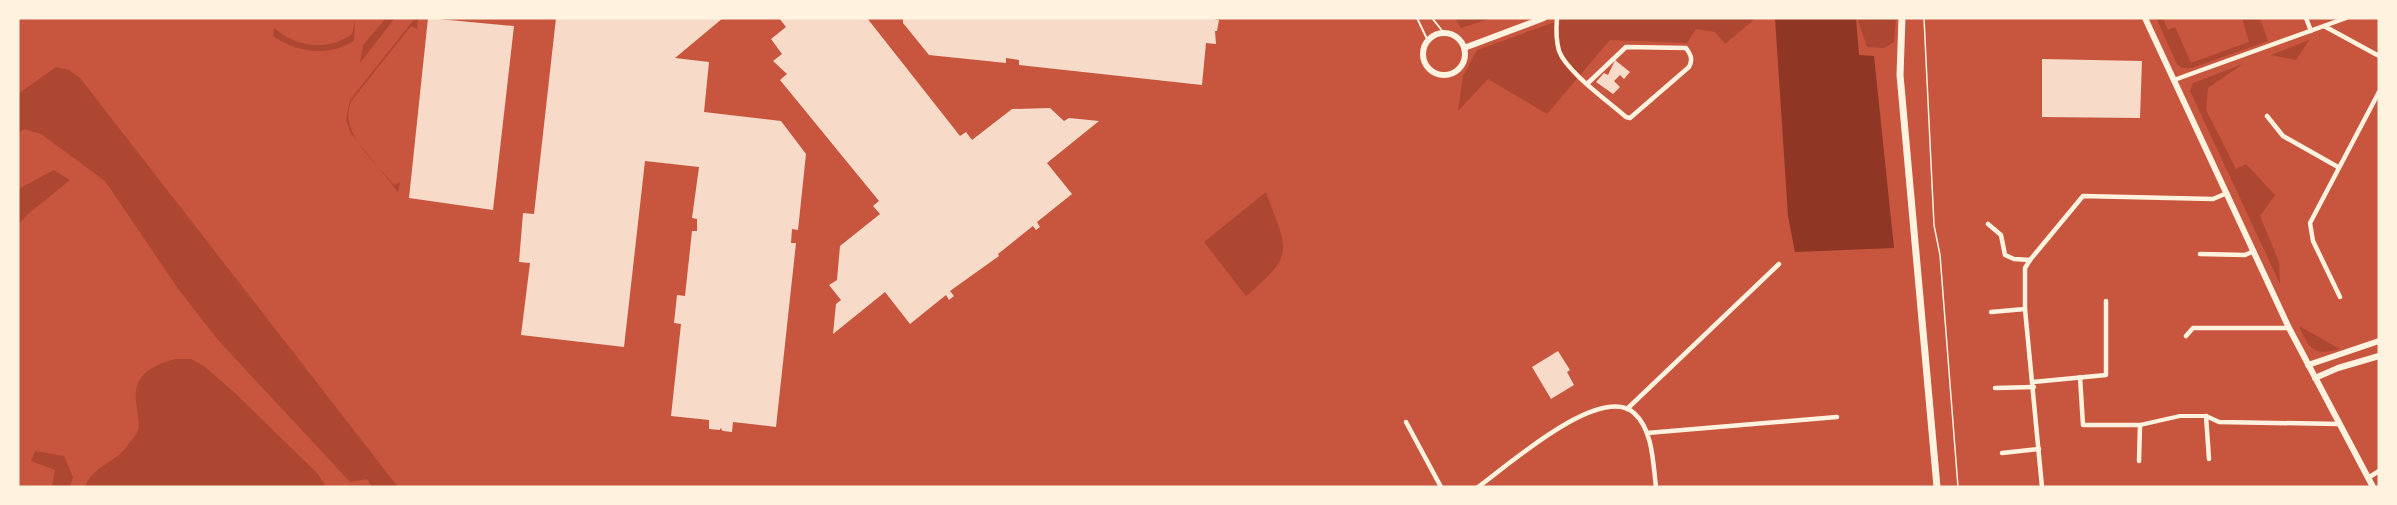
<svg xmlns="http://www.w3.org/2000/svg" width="2397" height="505" font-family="'Titillium Web',sans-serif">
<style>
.green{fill:#ae4732}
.water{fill:#8f3625}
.building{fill:#f7dbc8}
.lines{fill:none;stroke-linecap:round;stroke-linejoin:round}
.path{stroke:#fff3e0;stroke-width:1.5}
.service{stroke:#fff3e0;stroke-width:2}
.pedestrian{stroke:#fff3e0;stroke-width:4}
.minor{stroke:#fff3e0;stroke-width:4.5}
.tertiary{stroke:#fff3e0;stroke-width:6}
.secondary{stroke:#fff3e0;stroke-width:7}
</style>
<rect width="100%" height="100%" fill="#c8553d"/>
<g class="green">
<polygon points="386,18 395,18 360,63 363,45"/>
<path d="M415 18H418L417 29 411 26 352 100C336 131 377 163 394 185L400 182 398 192 350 132 346 119 350 100Z"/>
<polygon points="1455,18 1492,18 1461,28"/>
<polygon points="1566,18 1756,18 1725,44 1715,32 1696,29 1687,43 1610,40 1547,114 1488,79 1458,111 1463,76 1477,50"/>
<polygon points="1857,18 1896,18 1894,42 1884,48 1867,47"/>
<polygon points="2156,18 2163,18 2168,30 2175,27 2191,63 2249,42 2242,18 2260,18 2268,41 2192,68 2182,68 2177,64"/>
<path d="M355 21 354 41C327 57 298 53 273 36L274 28C296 47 327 52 352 34Z"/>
<polygon points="2309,40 2296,60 2271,55"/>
<polygon points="2243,64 2208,88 2206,110 2236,169 2246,164 2275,195 2260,216 2279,262 2280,284 2190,91 2193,83"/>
<polygon points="56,67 69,70 80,78 398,487 372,487 367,479 350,482 218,340 179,290 105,181 41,134 24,129 18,133 18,94"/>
<polygon points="54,170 70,180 27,215 18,225 18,189"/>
<path d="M1266 192C1287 251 1297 253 1246 296L1204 242Z"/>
<path d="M2299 326 2340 349C2313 356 2310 350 2299 326Z"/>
<path d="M175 359H191L204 366 235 393 318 474 326 487H85C93 465 116 463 127 446 131 441 136 435 138 430 140 422 137 411 136 402 133 374 152 366 175 359Z"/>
<polygon points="35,451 64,456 73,477 70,487 52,487 55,470 31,461"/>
</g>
<polygon class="water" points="1775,18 1856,18 1859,55 1874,56 1894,248 1795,252 1788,216"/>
<g class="building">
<polygon points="428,18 514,26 493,210 409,198"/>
<polygon points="556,18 723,18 675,58 709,62 704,112 781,121 806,154 798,230 792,229 791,243 796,243 776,427 733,422 732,432 723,431 720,428 720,430 709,429 709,420 671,416 681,324 674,323 677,295 685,296 692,231 697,231 697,219 692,218 699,167 645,161 624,347 521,335 530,263 519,262 523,213 534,214"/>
<polygon points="779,18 867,18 960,136 966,132 972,140 1012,109 1050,108 1064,121 1069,118 1099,121 1047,163 1072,194 1037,222 1040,227 1036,230 1033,226 998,254 999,256 950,291 954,296 949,300 946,295 910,324 885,292 833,334 836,304 841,300 829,285 837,280 840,246 880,214 873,206 879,201 780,80 787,74 773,61 782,54 771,39 786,27"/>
<polygon points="903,18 1209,18 1219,20 1217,31 1215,31 1216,44 1206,43 1202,85 1019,65 1019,60 1006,58 1006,63 929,55 903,23"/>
<polygon points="2042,59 2142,61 2140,118 2042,117"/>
<polygon points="1615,60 1630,72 1624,79 1620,75 1614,81 1620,87 1613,94 1596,82 1604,73 1608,75"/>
<polygon points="1558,351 1570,370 1567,372 1574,385 1551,399 1532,367"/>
</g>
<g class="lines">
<polyline class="path" points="1924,18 1934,225 1940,255 1958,487"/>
<g class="service">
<polyline points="1417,18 1428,41"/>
<polyline points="1432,18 1444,33"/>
</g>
<polyline class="pedestrian" points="2140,425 2180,416 2206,416"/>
<g class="minor">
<path d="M1557 18C1556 29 1556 40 1559 51 1567 72 1608 101 1626 117L1630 118 1689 67C1693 59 1691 55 1686 48L1626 47 1588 83"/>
<polyline points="2306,18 2311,31"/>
<polyline points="2324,26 2379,56"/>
<polyline points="2174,80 2346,18"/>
<polyline points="2267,116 2283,136 2338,167"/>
<polyline points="1988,224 2001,235 2005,255 2014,259 2030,260"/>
<polyline points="2200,254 2245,255 2254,251"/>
<polyline points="2340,297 2313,241 2310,223 2379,92"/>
<polyline points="1991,312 2025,309"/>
<polyline points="2186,336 2193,328 2289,328"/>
<polyline points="2080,377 2083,425 2140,425 2139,461"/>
<polyline points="2033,382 2106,375 2106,301"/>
<polyline points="1995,388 2034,387"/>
<polyline points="1627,409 1779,264"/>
<polyline points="2206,416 2219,422 2339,424"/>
<polyline points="2206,416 2209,459"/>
<polyline points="1406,422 1441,487"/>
<polyline points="1647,433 1837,417"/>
<polyline points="2002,453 2039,449"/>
<polyline points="2368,478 2379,471"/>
<path d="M1478 487C1506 467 1600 383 1634 413 1653 430 1653 463 1656 487"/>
<polyline points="2042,487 2025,309 2025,268 2030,260 2083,196 2213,199 2227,193"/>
</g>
<g class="tertiary">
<polyline points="2145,18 2289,328 2373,487"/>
<circle cx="1444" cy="54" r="21"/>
<polyline points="1464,48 1544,18"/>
<polyline points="2308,365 2379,341"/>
<polyline points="2315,378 2338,368 2379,356"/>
</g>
<polyline class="secondary" points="1902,18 1900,75 1937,487"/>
</g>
<rect width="2397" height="505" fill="none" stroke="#fff3e0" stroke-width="39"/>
</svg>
